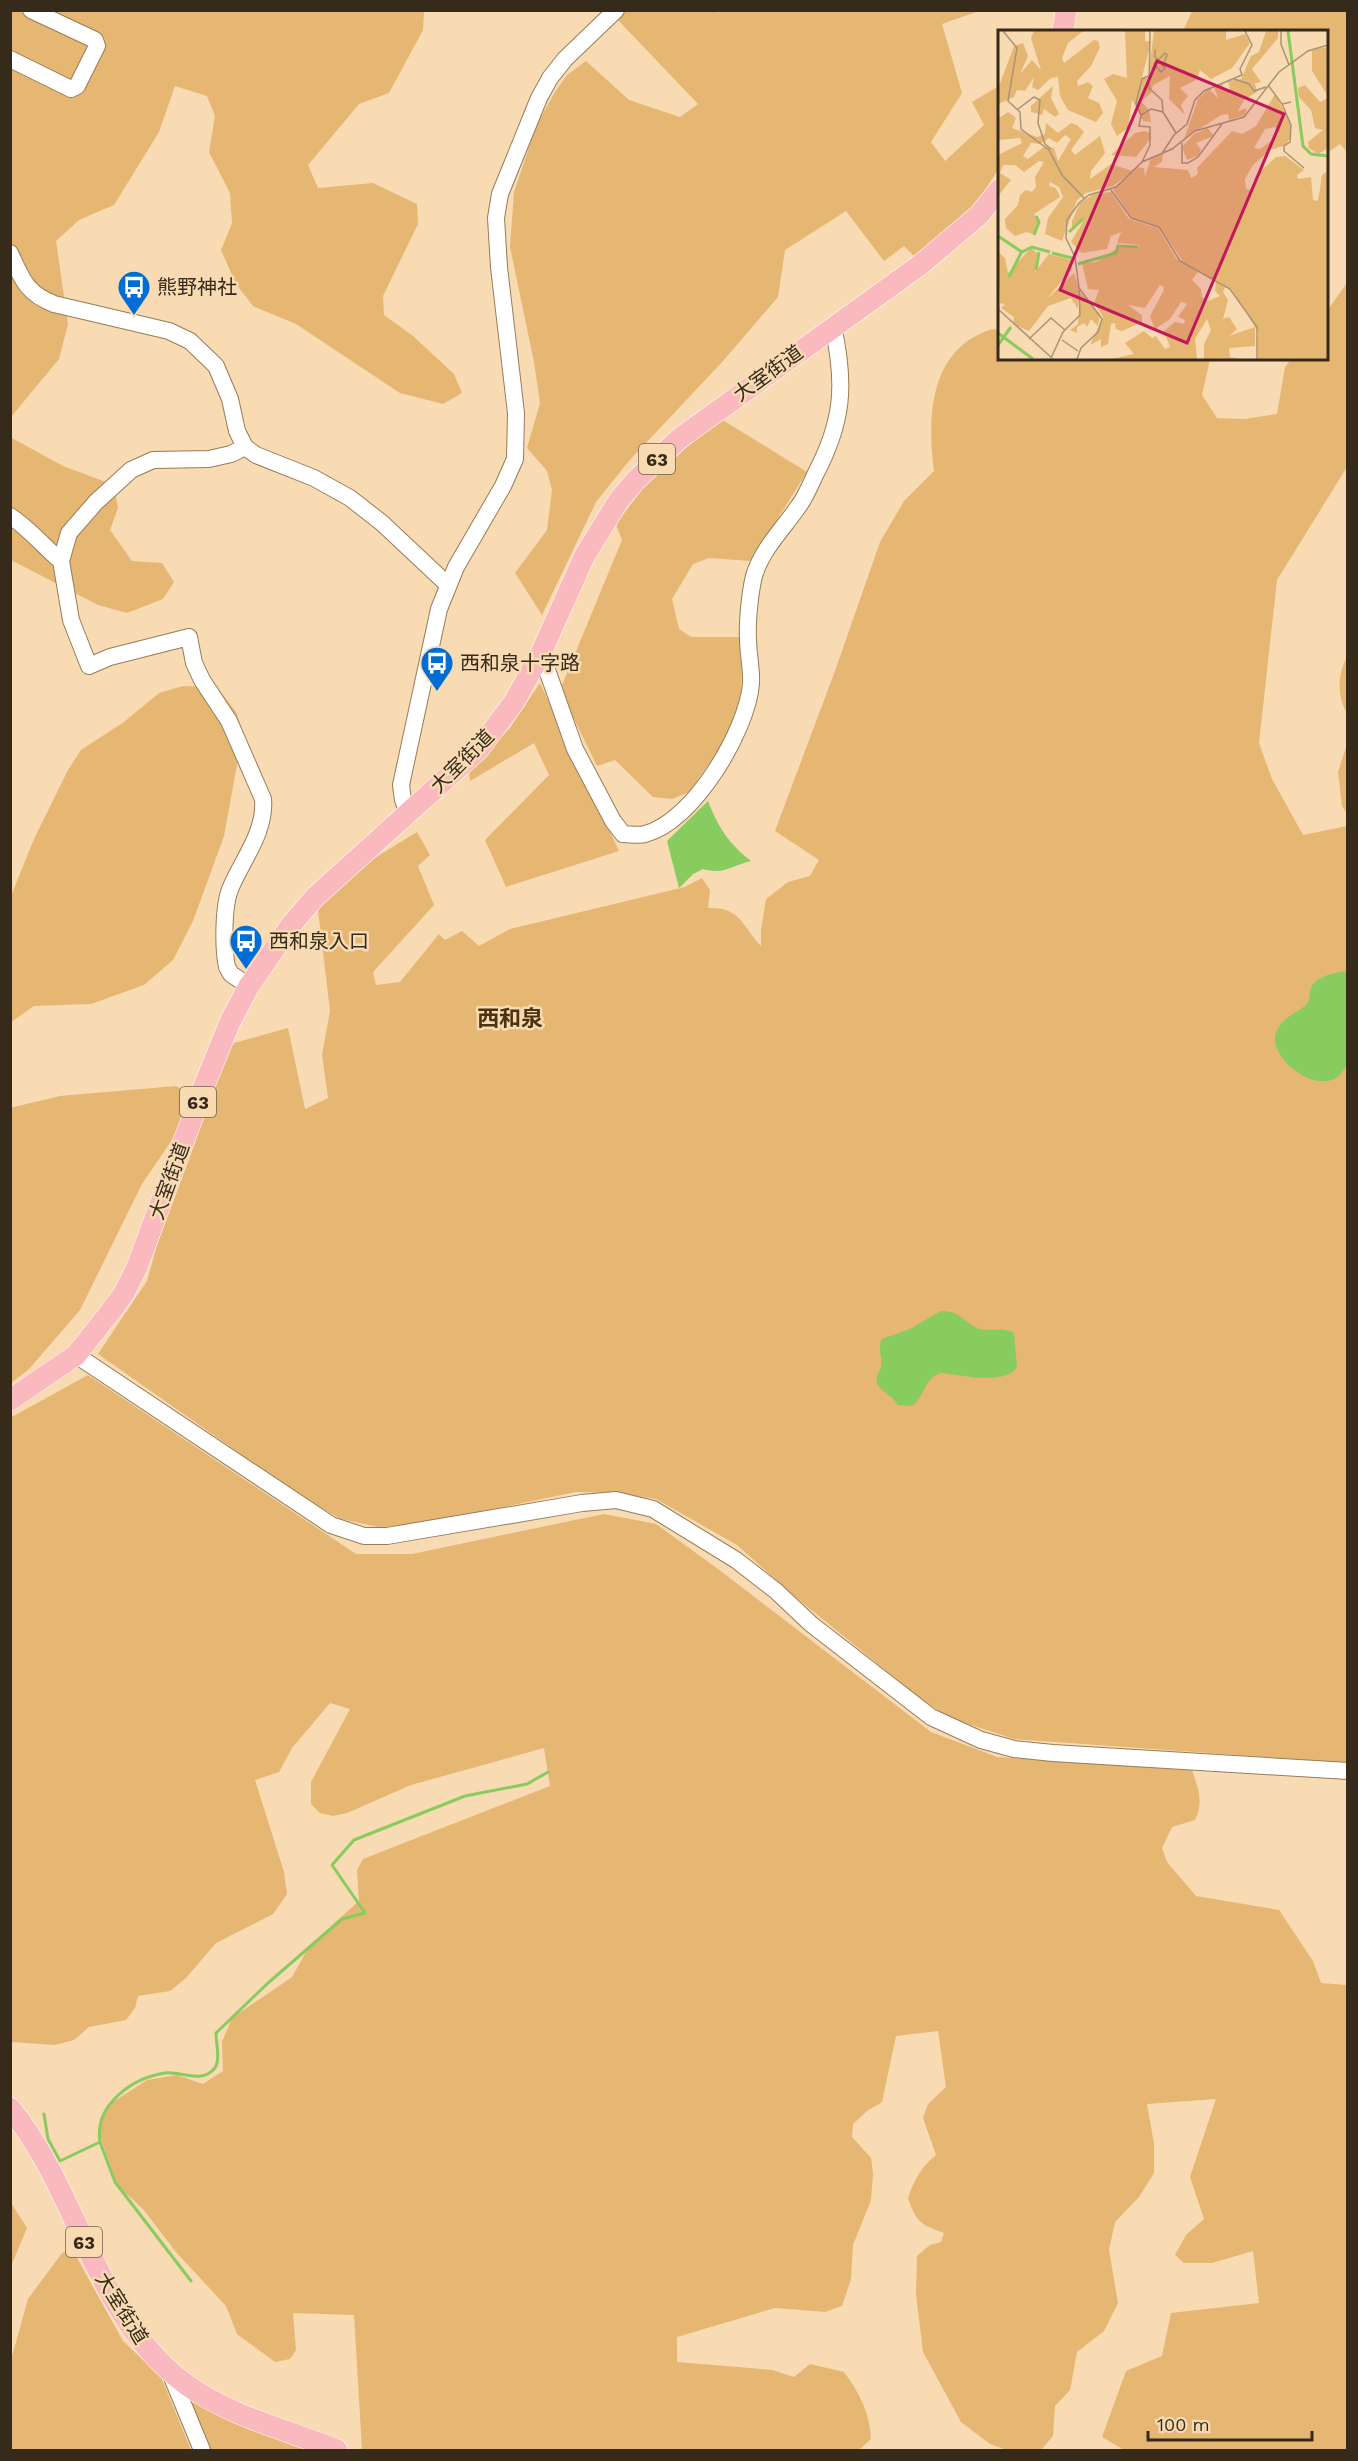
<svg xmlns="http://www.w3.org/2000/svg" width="1358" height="2461" font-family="'Work Sans','Noto Sans JP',sans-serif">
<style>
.green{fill:#e6b673}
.water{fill:#88cb5f}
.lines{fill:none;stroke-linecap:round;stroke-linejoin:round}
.stream{stroke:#88cb5f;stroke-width:3}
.minor-casing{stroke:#977c57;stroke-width:18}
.major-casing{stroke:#fff;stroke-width:22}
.minor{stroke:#fff;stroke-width:16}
.major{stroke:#fab9bf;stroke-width:21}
.labels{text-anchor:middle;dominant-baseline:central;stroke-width:5;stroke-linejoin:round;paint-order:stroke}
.shield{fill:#f8dab3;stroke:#706049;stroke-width:1.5}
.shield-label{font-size:18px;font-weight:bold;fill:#362b1b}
.poi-label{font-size:20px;fill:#362b1b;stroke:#f8dab3;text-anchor:start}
.street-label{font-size:20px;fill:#362b1b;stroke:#f8dab3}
.quarter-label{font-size:22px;font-weight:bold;fill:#4a330e;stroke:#f8dab3}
.inset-river{fill:none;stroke:#88cb5f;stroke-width:3}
.inset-road{fill:none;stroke:#aa9476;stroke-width:1.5}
.view{fill:#c2185b;fill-opacity:0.15;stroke:#c2185b;stroke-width:3}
.inset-edge{fill:none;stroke:#362b1b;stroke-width:3}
</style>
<rect width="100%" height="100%" fill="#f8dab3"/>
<g class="green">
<polygon points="717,10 719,13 722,10 979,11 942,24 962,93 931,142 945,161 984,125 972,102 999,86 999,168 977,203 914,256 904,246 884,261 846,211 785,250 778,297 723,361 628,462 596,502 542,615 515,573 547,530 552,490 547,471 527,448 540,403 534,362 510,247 514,192 537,124 555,92 567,75 586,61 629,100 680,117 698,104 617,19 625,11"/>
<polygon points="11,11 424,11 423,30 389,93 359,104 308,165 318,188 373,183 417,204 418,224 383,296 384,315 413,336 454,374 462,393 443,404 400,393 296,324 253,306 236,284 221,250 232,223 230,193 209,152 215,116 207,96 175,86 159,132 114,205 79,220 56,241 68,324 59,359 11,417 11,430"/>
<polygon points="1192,11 1347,11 1347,152 1340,144 1327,153 1326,32 1183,31"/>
<path d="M1347 283V467L1277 580 1259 743 1272 779 1303 835 1347 826V1763L1014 1739 953 1719 922 1700 793 1595 737 1545 656 1499 617 1493 576 1492 411 1526 378 1527 341 1519 302 1497 98 1354 147 1281 157 1245 213 1094 227 1045 288 1028 305 1109 328 1098 322 1055 330 1011 318 910C342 875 382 854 417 832L430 855 418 866 434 905 373 972 376 985 400 982 439 934 445 940 462 931 479 946 510 929 685 887 702 878 710 890 708 908C741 907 742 926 761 946V930L766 899 788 882 810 876 819 860 775 831 835 671 880 542 904 501 934 471C928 425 928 363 974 337 983 332 989 329 999 329L1000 358 1210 359 1202 395 1217 418 1245 419 1277 414 1285 367 1291 359 1326 358 1327 311Z"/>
<polygon points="721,419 807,472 751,561 709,558 693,564 672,599 679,629 691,637 743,637 741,697 728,737 689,792 672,799 653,797 615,760 597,766 560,690 622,540 616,524 654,474"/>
<polygon points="10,437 63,466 114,485 118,508 110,530 132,561 162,563 174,582 163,599 127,613 98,605 11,560"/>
<path d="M1347 656V714C1337 695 1337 677 1347 656Z"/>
<polygon points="540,683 619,851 506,887 485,840 549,775 534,743 470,781 469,771 510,728"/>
<polygon points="183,686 217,687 236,712 243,732 224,836 193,921 173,960 144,985 91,1004 34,1006 11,1022 11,896 34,839 68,770 81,750 124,722 159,693"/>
<polygon points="1347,744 1348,814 1347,814 1342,806 1338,772"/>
<polygon points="176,1086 200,1099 142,1184 80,1310 29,1369 11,1383 10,1108 60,1096"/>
<path d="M88 1375 356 1554H412L604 1514 656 1524 718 1569 931 1732 997 1757 1192 1770C1198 1788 1204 1802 1195 1820L1172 1827 1162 1848 1167 1862 1196 1896 1279 1910 1313 1961 1321 1983 1347 1985V2450H1124L1102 2437 1126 2371 1162 2356 1171 2313 1259 2303 1253 2251 1212 2263H1184L1175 2255 1186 2235 1204 2219 1190 2177 1216 2099 1147 2104 1154 2144V2173L1139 2197 1115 2222 1109 2250 1118 2303 1104 2331 1077 2352 1070 2390 1055 2406 1053 2436 1041 2450H1007L990 2444 961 2422 923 2352 916 2294 917 2256 930 2245 941 2242 944 2233C921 2225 916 2222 908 2198 914 2180 921 2167 936 2155L923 2118 928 2104 946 2087 938 2031 896 2036 882 2102 867 2111 853 2124 852 2137 871 2158 873 2173 871 2200 853 2245 851 2279 842 2306 825 2312 775 2308 677 2337V2362L772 2370 794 2377 810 2364 844 2372C859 2392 870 2413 871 2439L859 2450H362L354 2315 293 2313 296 2350 290 2359 275 2362 237 2334 226 2306 176 2252 143 2209 117 2185 99 2133 102 2115 113 2102 147 2080 177 2075 203 2084 223 2071 222 2042 232 2018 292 1977 310 1945 359 1901 357 1870 363 1859 550 1786 544 1748 411 1785 347 1813 333 1816 320 1813 311 1804V1782L350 1709 330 1703 292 1748 279 1772 255 1780 284 1872 287 1894 273 1914 216 1943 186 1978 170 1991 138 1996 135 2008 126 2020 89 2027 74 2040 55 2045 11 2042 10 1418Z"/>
<polygon points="11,2203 27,2228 11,2266"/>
<polygon points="72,2249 123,2341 161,2377 191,2450 11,2450 11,2360 28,2299 62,2253"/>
<polygon points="199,2401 287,2443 308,2450 210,2450 188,2404"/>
</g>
<g class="water">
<path d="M708 801C718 827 729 844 751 861 730 866 725 875 703 869L693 874 679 888 667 841Z"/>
<path d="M1347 971V1065C1345 1068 1342 1073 1339 1076 1314 1096 1267 1055 1276 1033 1282 1017 1294 1015 1306 1005 1310 1001 1309 998 1310 993 1311 976 1335 973 1347 971Z"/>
<path d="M941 1311C961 1310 963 1323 980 1329 991 1332 1004 1326 1014 1333L1017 1366C1009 1386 959 1375 941 1373 925 1377 925 1396 912 1406L898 1405C892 1395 882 1392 878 1385 874 1377 879 1374 881 1367 883 1357 877 1349 882 1339L910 1329Z"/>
</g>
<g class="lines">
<g class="stream">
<path d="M44 2114 48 2139 60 2161 100 2142C94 2105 132 2078 165 2073 181 2071 201 2084 214 2069 221 2061 216 2044 216 2033L268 1983 342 1919 365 1913 332 1865 354 1840 465 1796 527 1784 548 1772"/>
<polyline points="100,2142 115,2182 191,2281"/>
</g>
<defs>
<g id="minor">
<polyline points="10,59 71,89 77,86 97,46 95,40 31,10"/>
<path d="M10 253C22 279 26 293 54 304L169 331 190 341 216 366 230 399 237 431 245 447 256 455 314 478 350 498 382 523 448 585"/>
<path d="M245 447 231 454 209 459 153 460 131 470 96 502 69 533 61 561 71 620 89 666 110 657 189 637 194 663 202 680 229 721 263 799C266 831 243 859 231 887 223 904 223 948 227 967L231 974 249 986"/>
<path d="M10 516C30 529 43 546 61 561"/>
<path d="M541 653 575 749 613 821 623 834C630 834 639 836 645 834 693 822 747 731 751 684 752 669 748 654 748 639 747 622 750 592 754 576 762 549 783 529 798 507 805 498 810 486 815 475 843 422 846 385 833 326"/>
<polyline points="408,813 403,800 401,785 439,609 456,567 503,486 515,459 516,413 499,267 496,218 500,194 539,98 550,78 565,59 616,10"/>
<polyline points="76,1355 331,1525 364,1536 387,1536 582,1503 616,1500 653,1509 736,1560 776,1591 811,1624 931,1717 981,1740 1014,1749 1053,1753 1348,1771"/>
<polyline points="169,2370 202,2450"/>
</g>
<g id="major">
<polyline points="1063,32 1066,10"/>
<polyline points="10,1400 76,1355 111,1311 124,1293 137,1267 206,1081 230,1022 249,986 291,925 315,897 479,749 514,702 541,653 585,555 619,500 636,480 680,438 920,265 979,215 1000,189"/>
<path d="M10 2108C81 2195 93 2316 187 2385 231 2417 288 2430 337 2450"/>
</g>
</defs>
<use href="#minor" class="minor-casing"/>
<use href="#major" class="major-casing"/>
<use href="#minor" class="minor"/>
<use href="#major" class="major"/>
</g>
<defs>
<symbol id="bus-pin" viewBox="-11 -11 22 30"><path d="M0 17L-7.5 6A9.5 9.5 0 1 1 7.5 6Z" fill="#006dd5" stroke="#f8dab3"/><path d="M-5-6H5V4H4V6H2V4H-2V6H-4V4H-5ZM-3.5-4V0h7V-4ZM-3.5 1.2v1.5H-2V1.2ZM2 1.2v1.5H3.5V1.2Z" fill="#fff"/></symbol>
</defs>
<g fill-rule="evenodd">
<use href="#bus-pin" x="115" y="268" width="38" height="52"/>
<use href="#bus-pin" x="418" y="644" width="38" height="52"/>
<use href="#bus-pin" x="227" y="922" width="38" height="52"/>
</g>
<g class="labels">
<g class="shield">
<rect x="639" y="444" width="36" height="30" rx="4.5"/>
<rect x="180" y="1087" width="36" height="30" rx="4.5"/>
<rect x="66" y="2227" width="36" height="30" rx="4.5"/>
</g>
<g class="shield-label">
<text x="657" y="459">63</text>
<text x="198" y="1102">63</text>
<text x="84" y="2242">63</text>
</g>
<g class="poi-label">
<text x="157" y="287">熊野神社</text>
<text x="460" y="663">西和泉十字路</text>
<text x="269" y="941">西和泉入口</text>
</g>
<g class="street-label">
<text transform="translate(768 373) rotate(-36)">大室街道</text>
<text transform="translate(462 761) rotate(-45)">大室街道</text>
<text transform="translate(169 1181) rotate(-70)">大室街道</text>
<text transform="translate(122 2308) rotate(58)">大室街道</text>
</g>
<g class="quarter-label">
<text x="510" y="1018">西和泉</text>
</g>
</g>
<g transform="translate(998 30)">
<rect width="330" height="330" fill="#f8dab3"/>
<path d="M36 1H85L70 13 64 28 66 33 96 10 100 11 102 17 93 36 79 51 80 56 90 52 95 56 90 68 101 73 105 83 98 92 70 80 62 66 60 47 53 48 40 60 34 57 36 47 27 61 19 60 16 67 0 74V59L16 16 25 13 30 26 22 44 34 30 43 40 33 8ZM127 1H147V11L153 12 144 47 150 48 156 1H228V10L247 4 252 13 234 38 213 49 202 40 198 50 182 58 190 66 183 75 187 85 171 69 172 46 155 55 153 63 143 71 151 80 153 92 145 91 134 70 130 98 119 106 113 94 119 71 106 49 115 44 129 48ZM268 1H280V8L254 39 263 52 257 53 259 62 246 70 240 81 249 78 247 85 231 90 230 84 223 85 186 109 200 69 211 59 220 68 216 57 224 53 226 60 232 59 230 51 243 49 253 26 261 22ZM330 17V63H328L314 41V20ZM307 55 322 72 330 68V118L320 124 311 118 310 112 325 100 317 98 313 80 301 67 300 58ZM55 56 53 68 61 84 57 87 46 79 44 85 33 82V76ZM277 64 293 95V106L288 115 272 120 255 135 247 149 248 159 253 160 258 146 278 127 287 126 306 140 299 145 300 149 313 147 315 170 320 171 324 145 330 141V329H260V302L234 260 185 232 161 196 134 188 115 160 139 137 146 138 147 146 153 128 165 124 164 132 156 137 190 140 193 148 200 144 199 138 234 101 244 104 258 96ZM278 97 277 108 262 119 256 118 267 99ZM10 82 18 88 14 98 39 107 47 104 48 93 60 103 73 93 79 95 86 102 73 120 77 125 102 106 107 123 93 141 92 149 113 134 135 141 115 156 88 163 79 170 64 211 47 204 50 188 65 167 61 157 52 152 53 144 51 156 58 158 62 167 36 184 40 190 36 204 28 202 17 206 8 198 7 189 20 175 22 165 28 160 34 162 38 157 37 147 46 132 41 131 26 142 17 135H5L2 143 13 150 0 166V125L24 113 22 108 0 110V89ZM67 105 73 109 60 131 56 118 46 117 30 129 25 126 33 113 42 114 51 108 59 113ZM210 98 216 106 198 113 203 119 201 125 189 130 184 117 196 104ZM147 101 152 103 153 108 138 127 113 125 137 103ZM113 162 131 189 160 198 178 228 200 242 194 250 203 259 204 267 211 271 222 266 217 261 218 251 227 257 225 262 230 270 225 289 231 287 239 299 231 306 257 297V316L231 318 232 327 241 329H206V314L213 300 209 289 197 309 199 329H114L136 324 127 313 146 301 154 308 158 306 167 319 172 317 166 301 177 292 186 294 187 290 180 287 189 274 183 272 172 289 157 299 152 286 165 262 166 257 162 255 147 278 130 275 144 285V292L124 301 118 299 117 293 113 294 110 314 103 317V309L92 315 105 287 96 273 101 260 90 259 84 233 98 232 120 218H140L141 215 119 213 123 202 113 206 109 219 84 223 73 212 86 190 74 198V191L82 173 96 164ZM33 218 39 223 37 242 51 224 73 230 74 239 48 270 76 243 81 258 80 279 73 268 50 276 31 301 15 294 16 287 3 278 7 274 2 273 0 222 7 228 10 243ZM82 262 102 284 100 296 93 289 89 297 86 293 79 297V303L72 300 80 294Z" fill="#e6b673" fill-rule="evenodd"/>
<path class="inset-river" d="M290 1 305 116 313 124 330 126M71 202 85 189M36 205 41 192 38 186M0 206 24 222 34 217 52 222M54 223 74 228M80 234 118 223 120 216 140 217M38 240 41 222M11 247 23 223M0 303 35 329M0 315 13 297"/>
<path class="inset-road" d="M5 1 19 18 10 71 22 82 23 99 51 120 64 145 86 168M152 1 151 58 164 70 165 82M283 1V14L291 35M157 19V27L160 30 165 36 167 38 163 42 156 34 167 23 169 25 165 36M236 49 251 54 256 61 268 57M270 55 284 74M293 72 284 74 293 95 292 112 286 116V121L306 138M20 79 36 67 42 70 40 93 47 114 53 119M143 85 153 79 165 82 178 103M184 113V133H190L200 127 224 94M165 122 176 105 189 94 197 70 206 61 244 45 242 39 254 15 247 1M144 132 152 115V97L141 96 143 85 138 73 144 49 150 46M113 160 133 188 161 197 182 231 232 259 259 297V329M0 279 55 329M31 309 53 288 67 300M64 310 80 321M53 328 65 302 82 285 81 260M79 329 83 318 100 302 104 289 81 258 77 227 68 208 69 190 81 173 91 165 118 157 144 132 174 119 197 101 246 87 281 42 310 21 330 15"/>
<path class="view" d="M159 31 286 84 189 313 62 260Z"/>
<rect width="330" height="330" class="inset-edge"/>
</g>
<rect width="1358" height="2461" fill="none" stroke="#362b1b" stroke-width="24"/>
<path d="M1148 2431v9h164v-9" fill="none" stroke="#362b1b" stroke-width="3"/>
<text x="1157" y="2431" font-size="18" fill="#362b1b" stroke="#f8dab3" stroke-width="4.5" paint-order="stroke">100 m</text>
</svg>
